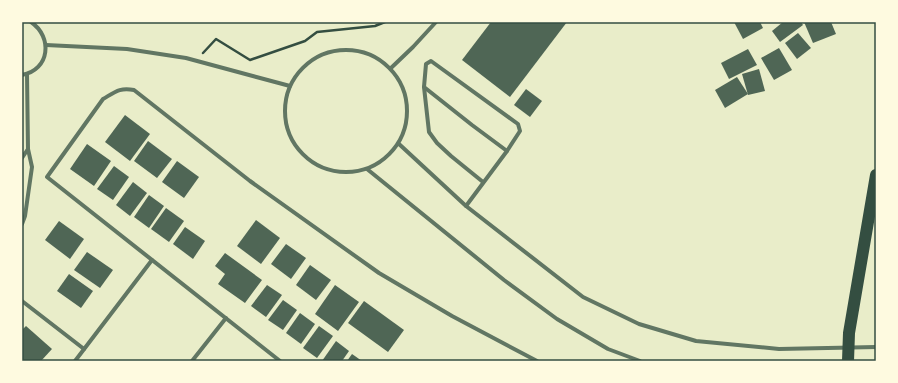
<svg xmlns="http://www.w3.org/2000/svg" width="898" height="383" font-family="Raleway,sans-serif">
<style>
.building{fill:#4f6655}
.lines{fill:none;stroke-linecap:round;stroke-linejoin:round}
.path{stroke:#344e41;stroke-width:2.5}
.minor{stroke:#617663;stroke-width:4}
.motorway{stroke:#344e41;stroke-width:12}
.neatline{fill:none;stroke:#344e41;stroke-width:1.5}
</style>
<rect width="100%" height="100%" fill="#e9edc9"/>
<g class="building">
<polygon points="491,22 567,22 510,97 462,60"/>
<polygon points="734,22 760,22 763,28 743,39"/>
<polygon points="783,22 801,22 803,25 780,42 772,31"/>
<polygon points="804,22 831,22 836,34 813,43"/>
<polygon points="798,33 811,48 797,59 785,43"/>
<polygon points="779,48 792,70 774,80 761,58"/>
<polygon points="748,49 757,65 729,79 721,63"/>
<polygon points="759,69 765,91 748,95 742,74"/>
<polygon points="737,77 748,94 725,108 715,90"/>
<polygon points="526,89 542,101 530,117 514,105"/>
<polygon points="125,115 150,134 130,161 105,142"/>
<polygon points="148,141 172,159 157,178 134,161"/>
<polygon points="87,144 111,161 94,186 70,169"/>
<polygon points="177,161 199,177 184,198 162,182"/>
<polygon points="114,166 129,177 113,200 97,189"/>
<polygon points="133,182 147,193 130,216 116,205"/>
<polygon points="149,195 164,206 149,228 134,217"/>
<polygon points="166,208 184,221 169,242 151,229"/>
<polygon points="256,220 280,238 261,264 237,246"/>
<polygon points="59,221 84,239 70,259 45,240"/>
<polygon points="185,227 205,241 193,259 173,244"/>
<polygon points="286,244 306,258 291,279 271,264"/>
<polygon points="87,252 113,270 100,288 74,270"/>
<polygon points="225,253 262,280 245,303 218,284 225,274 215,266"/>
<polygon points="310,265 331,280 316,300 296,285"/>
<polygon points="69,274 93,291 81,308 57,291"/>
<polygon points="267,285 282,295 266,317 251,306"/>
<polygon points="335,285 359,302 338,331 315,314"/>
<polygon points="283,300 297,310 283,330 268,320"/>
<polygon points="364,301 404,330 388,352 348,323"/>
<polygon points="300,313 315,324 301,344 286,333"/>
<polygon points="26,326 52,349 41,361 22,361 22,330"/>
<polygon points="319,326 333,336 317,358 303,348"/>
<polygon points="336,341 349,351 342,361 322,361"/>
<polygon points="352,354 362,361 347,361"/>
</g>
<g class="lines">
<polyline class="path" points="203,53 216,39 250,60 305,41 317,32 375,26 385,22"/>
<g class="minor">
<polyline points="46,45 127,49 186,58 290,86"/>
<circle cx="346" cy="111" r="61"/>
<polyline points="391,68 413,47 436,22"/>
<path d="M22 75C50 70 53 37 31 22"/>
<polyline points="424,87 472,125 507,151 466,206"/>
<polyline points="399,144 466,206 583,297 639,324 696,341 779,349 876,347"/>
<polyline points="22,158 28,149"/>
<polyline points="367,169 504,280 557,319 608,349 640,361"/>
<polyline points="483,182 451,156 437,143 429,132 424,87 426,64 431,61 518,124 520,131 507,151"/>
<polyline points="22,224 25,216 32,167 28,149 27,74"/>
<polyline points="22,301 84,349"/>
<polyline points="75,361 152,260"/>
<polyline points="192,361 226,318"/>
<path d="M280 361 47 177 103 99C115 92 120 87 134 90L250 181 379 273 452 316 537 361"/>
</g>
<polyline class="motorway" points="848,361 849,333 876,175"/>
</g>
<rect width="898" height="383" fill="none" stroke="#fefae0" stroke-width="46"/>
<rect x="23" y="23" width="852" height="337" class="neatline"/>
</svg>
